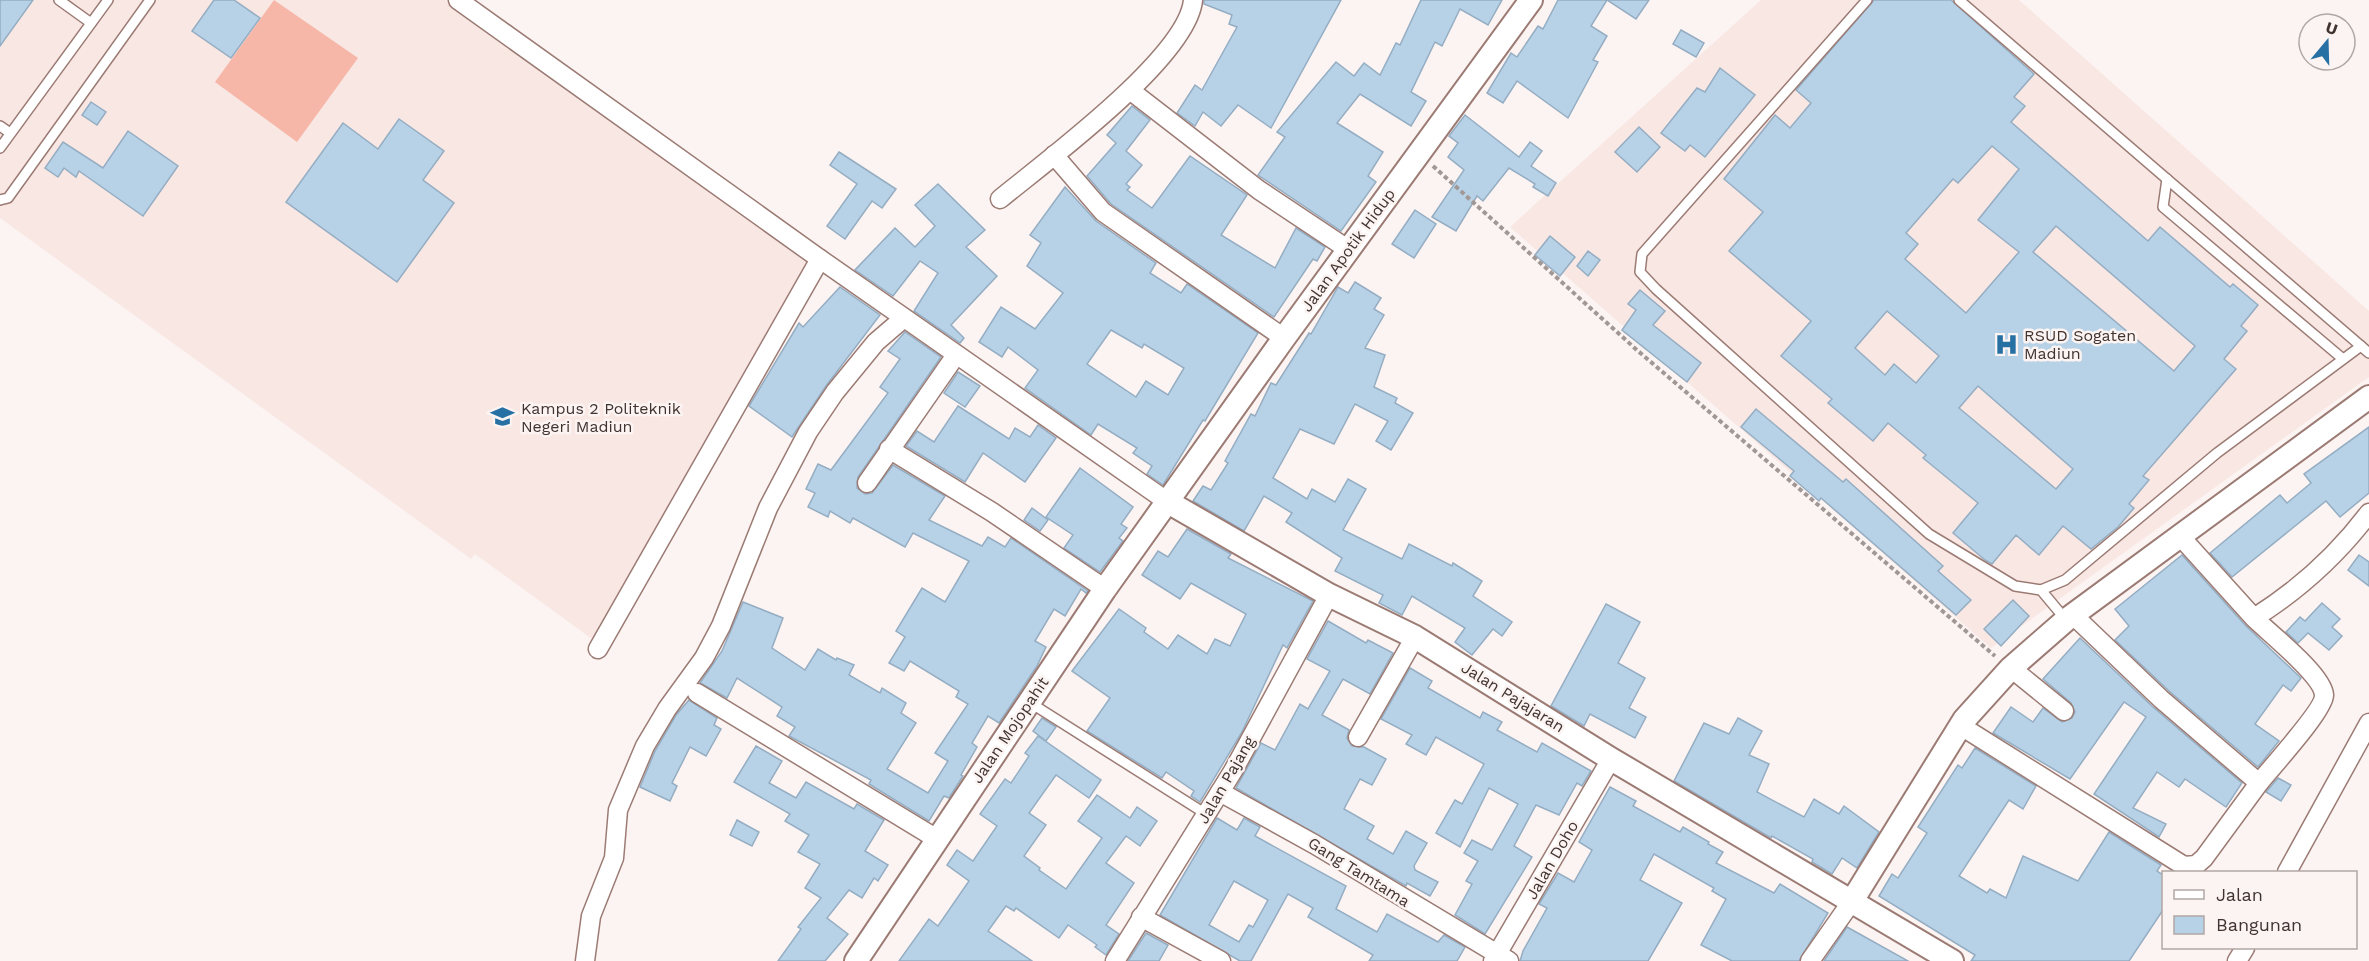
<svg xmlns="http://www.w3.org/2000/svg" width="2369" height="961" font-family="'Work Sans',sans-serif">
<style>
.built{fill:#f9e7e3}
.grass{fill:#f6b7a9}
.building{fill:#b7d1e7;stroke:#94adc2;stroke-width:1.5;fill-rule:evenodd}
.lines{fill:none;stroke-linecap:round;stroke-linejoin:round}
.service-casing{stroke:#9b7b74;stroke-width:12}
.minor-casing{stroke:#9b7b74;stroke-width:21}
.tertiary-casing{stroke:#9b7b74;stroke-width:26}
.path{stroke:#a19794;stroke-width:4;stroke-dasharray:4.5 3;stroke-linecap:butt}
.service{stroke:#fff;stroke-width:9}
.minor{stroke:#fff;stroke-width:18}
.tertiary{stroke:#fff;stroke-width:22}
.labels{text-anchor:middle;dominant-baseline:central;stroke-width:5;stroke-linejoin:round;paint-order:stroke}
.street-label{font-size:16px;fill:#413430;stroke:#fcf4f2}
.poi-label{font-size:16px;fill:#413430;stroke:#fcf4f2;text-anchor:start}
</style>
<rect width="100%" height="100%" fill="#fcf4f2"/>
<g class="built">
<polygon points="0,0 445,0 809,262 599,644 475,554 471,559 0,218"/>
<polygon points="1761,0 2019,0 2369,311 2369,377 1991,648 1510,227"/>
</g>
<polygon class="grass" points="274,0 358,58 297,142 215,82"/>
<g class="building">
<polygon points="0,0 33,0 0,46"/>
<polygon points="214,0 234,0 260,18 231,58 192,31"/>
<polygon points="1204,0 1341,0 1271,128 1238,105 1221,126 1203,112 1195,126 1177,113 1195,85 1202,90 1237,27 1229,24 1232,15 1204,4"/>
<polygon points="1421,0 1502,0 1488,25 1460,9 1442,46 1435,42 1411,92 1426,101 1411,126 1360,94 1337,123 1383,152 1368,176 1376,182 1341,231 1258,175 1285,137 1277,132 1336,62 1354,76 1364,63 1380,75 1396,43 1400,45"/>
<polygon points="1558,0 1607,0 1591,26 1607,36 1593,60 1598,62 1568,118 1517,81 1503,103 1487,93 1511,53 1517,57 1538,26 1543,29"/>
<polygon points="1607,0 1649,0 1636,19"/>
<path d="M1874 0H1951L2034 74 2014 97 2025 106 2011 122 2148 241 2160 227 2230 287 2233 284 2258 305 2241 326 2247 331 2224 359 2236 369 2143 476 2149 480 2129 504 2134 508 2118 527 2091 549 2063 526 2039 555 2016 535 1992 564 1985 560 1953 533 1978 503 1923 458 1926 455 1888 423 1873 441 1828 403 1832 399 1781 356 1811 321 1729 251 1763 212 1724 179 1775 115 1790 128 1811 103 1796 90ZM1992 146 2019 169 1978 220 2019 252 1966 313 1905 259 1918 244 1906 233 1953 179 1958 183ZM2056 226 2195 346 2174 371 2033 252ZM1887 311 1939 356 1916 383 1894 364 1885 375 1855 348ZM1978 386 2073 469 2056 489 1959 408Z"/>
<polygon points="1681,30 1704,43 1696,57 1673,44"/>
<polygon points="1720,68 1755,95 1705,157 1690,145 1685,151 1661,133 1697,88 1705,92"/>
<polygon points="91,102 106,112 97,125 82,115"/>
<polygon points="1132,106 1150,120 1126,151 1142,165 1126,184 1130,187 1127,190 1152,208 1190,156 1247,195 1221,235 1275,268 1296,228 1325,247 1317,261 1313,259 1274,317 1111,204 1087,176 1116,143 1107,135"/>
<polygon points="1465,115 1519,157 1530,142 1542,151 1531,166 1556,183 1548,196 1533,187 1535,184 1509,168 1483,201 1477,196 1456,231 1432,217 1464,170 1448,157 1458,143 1449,136"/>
<polygon points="399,119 444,151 423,180 454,203 397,282 286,202 343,123 378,149"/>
<polygon points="1639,127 1660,147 1637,172 1615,152"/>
<polygon points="128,131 178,166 143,216 79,171 76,177 64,168 58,177 45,168 63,142 103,168"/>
<polygon points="839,152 896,189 882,208 872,201 845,239 827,226 857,184 830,165"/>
<polygon points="938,184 985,230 966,247 997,276 951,325 964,338 960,343 914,311 938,273 920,261 893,296 855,270 895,228 915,247 935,226 915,205"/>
<path d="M1065 187 1096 221 1156 263 1150 273 1181 293 1187 284 1258 333 1205 421 1203 420 1163 485 1147 474 1152 466 1133 453 1137 448 1098 424 1091 435 1025 388 1038 370 1008 347 1002 357 979 342 1001 307 1035 329 1063 293 1027 266 1041 243 1030 235ZM1111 330 1142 348 1144 344 1184 368 1168 395 1146 381 1136 397 1087 364Z"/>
<polygon points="1415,210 1436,224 1414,258 1392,244"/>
<polygon points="1550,236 1575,257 1560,276 1535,255"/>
<polygon points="1588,251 1600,260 1588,276 1577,266"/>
<polygon points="1355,282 1381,298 1374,309 1384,315 1365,348 1385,355 1374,387 1397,398 1395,403 1413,413 1391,450 1376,441 1388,421 1355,404 1334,444 1300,429 1273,478 1307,499 1312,489 1335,502 1348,479 1366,489 1343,530 1402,559 1409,544 1452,566 1453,563 1482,581 1473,596 1512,622 1502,636 1493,629 1472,655 1455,642 1465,628 1412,596 1402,615 1379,603 1383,595 1335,571 1342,558 1286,522 1292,513 1264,496 1244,531 1193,501 1203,486 1211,490 1228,463 1225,461 1251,414 1255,416 1271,383 1276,385 1309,333 1311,334 1338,287 1348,293"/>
<polygon points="840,287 880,315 826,386 792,437 749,406 799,323 803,327"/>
<polygon points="1640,290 1665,311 1653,325 1701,363 1687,382 1622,330 1636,310 1628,304"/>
<polygon points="905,332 941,357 858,477 857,488 865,494 872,493 893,465 945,496 929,520 982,546 988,537 1005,547 1011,538 1088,591 1086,593 1081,589 1065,616 1054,609 1035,641 1046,647 1037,666 999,723 988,716 972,743 977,747 961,775 963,776 949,798 944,796 929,821 869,784 871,780 789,736 795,727 777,716 782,707 737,678 727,698 700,683 722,651 743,602 783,618 772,648 805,670 818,649 836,660 837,658 854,665 849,675 880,693 882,688 906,703 901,713 916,723 887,769 928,793 948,761 935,753 968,704 956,697 959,691 910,661 904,671 889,663 905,637 896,631 922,588 945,602 969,561 913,533 905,547 853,518 850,523 830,511 828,517 808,507 815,493 806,489 818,464 831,470 888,393 880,387 900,359 888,351"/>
<polygon points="958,372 980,386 965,407 944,393"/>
<polygon points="958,406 1009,439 1015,428 1030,437 1038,425 1056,438 1025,482 983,453 965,482 906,446 917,431 934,442"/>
<polygon points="1756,409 1843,482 1846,479 1943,566 1938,571 1971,600 1956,615 1821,498 1819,501 1790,476 1794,471 1741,427"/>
<polygon points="2369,427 2369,493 2340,517 2326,501 2232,577 2210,553 2280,495 2287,503 2311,483 2304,474"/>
<polygon points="1080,468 1133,507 1121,524 1127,528 1119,538 1123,541 1100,572 1064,548 1073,535 1046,517"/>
<polygon points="1032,508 1048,520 1040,531 1024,520"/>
<polygon points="1187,529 1231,554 1228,558 1313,601 1287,648 1283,645 1242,732 1200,802 1191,796 1194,791 1166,772 1162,778 1087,731 1110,698 1072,671 1119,609 1146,628 1144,632 1168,649 1178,635 1207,654 1215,639 1230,646 1246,614 1191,583 1180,599 1142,575 1158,551 1168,557"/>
<polygon points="2182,555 2246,626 2301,678 2291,691 2283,685 2255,724 2279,741 2258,767 2169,691 2115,640 2129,626 2115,609"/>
<polygon points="2359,555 2369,562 2369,586 2348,570"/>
<polygon points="2013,600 2029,616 2001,646 1984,629"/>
<polygon points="2322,603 2340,619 2332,627 2342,636 2329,650 2308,633 2298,643 2286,632 2300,617 2305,621"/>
<polygon points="1606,604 1640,622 1618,663 1645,678 1629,708 1646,717 1635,738 1590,714 1584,726 1551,706"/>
<polygon points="1328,621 1366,643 1368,640 1393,653 1370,694 1343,679 1322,715 1349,730 1347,738 1352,746 1364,747 1386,759 1372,785 1360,779 1344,809 1374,826 1367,839 1393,854 1406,831 1427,843 1414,866 1415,870 1438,882 1430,896 1407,883 1406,886 1236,788 1261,743 1275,750 1300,704 1308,709 1330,671 1307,659"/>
<polygon points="2080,638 2153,707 2242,783 2226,807 2185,779 2179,787 2157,772 2133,808 2166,824 2159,837 2094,794 2146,717 2124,702 2070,779 1993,733 2011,707 2033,722 2043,708 2062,722 2072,718 2075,712 2071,703 2043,679"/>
<polygon points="1410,668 1432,681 1428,688 1480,718 1483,712 1502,722 1497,730 1537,752 1542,743 1591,771 1582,786 1577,783 1559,815 1536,805 1514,846 1532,857 1485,934 1455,915 1472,884 1466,881 1478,861 1464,853 1472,840 1492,850 1518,804 1489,788 1460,847 1436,833 1455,800 1462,804 1484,764 1436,737 1426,755 1406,744 1412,735 1381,719"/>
<polygon points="689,700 717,718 714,725 721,729 706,756 690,747 672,783 677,786 670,801 640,787 655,751 676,715"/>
<polygon points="1042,718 1056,727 1046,741 1033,731"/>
<polygon points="1738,718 1762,731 1749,755 1769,764 1757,792 1804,817 1814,799 1839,814 1844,806 1879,832 1857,868 1842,858 1832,874 1812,862 1813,859 1772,836 1771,838 1674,781 1704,723 1729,734"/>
<polygon points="1038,736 1101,780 1089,798 1056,775 1029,813 1046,825 1024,856 1040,868 1039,870 1066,889 1102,838 1078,821 1097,795 1130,818 1137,807 1157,821 1140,846 1126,836 1106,863 1134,883 1106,925 1119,934 1106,955 1095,947 1097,945 1068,925 1059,938 1016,908 1014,911 1006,906 988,931 1032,961 899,961 929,919 938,926 969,881 947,865 957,850 973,861 997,826 980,814 1005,779 1011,783 1029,756 1025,753"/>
<polygon points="756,746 782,761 769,783 796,798 806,782 854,809 857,804 884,820 865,851 888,865 878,881 874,878 862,898 849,890 827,918 848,934 825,961 778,961 801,929 798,927 821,898 805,888 820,864 798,852 809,835 785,821 790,814 734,782"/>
<polygon points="1975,748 2036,786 2023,809 2009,800 1959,876 1987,893 1990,889 2006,898 2023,856 2078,881 2109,832 2161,865 2157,871 2163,875 2163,910 2129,961 1971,961 1975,955 1879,896 1892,874 1898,878 1927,833 1918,827 1958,765 1962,768"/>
<polygon points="2278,778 2291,785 2281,801 2266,792"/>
<polygon points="1610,787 1636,801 1633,806 1680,832 1683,827 1709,842 1708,844 1723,852 1716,863 1774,893 1780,884 1828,913 1799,961 1732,961 1701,945 1726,899 1712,891 1714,888 1654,854 1640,880 1682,903 1648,961 1520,961 1523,951 1547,908 1539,904 1558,873 1574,882 1592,850 1579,842"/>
<path d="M1217 818 1237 830 1244 818 1260 827 1255 836 1346 886 1336 909 1377 932 1387 914 1438 942 1444 935 1465 947 1457 961H1369L1373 955 1308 917 1313 908 1288 894 1251 961H1240L1160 915ZM1234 881 1268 900 1253 927 1249 925 1239 942 1209 925Z"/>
<polygon points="737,820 759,832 752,846 730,835"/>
<polygon points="1847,927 1908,961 1824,961"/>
<polygon points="1146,933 1168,945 1159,961 1128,961"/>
</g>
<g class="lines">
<defs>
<g id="service">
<polyline points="59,0 91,23"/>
<polyline points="1867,0 1642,254 1640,272 1656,289 1929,534 2015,586 2041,590 2065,580 2217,453 2361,346"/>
<polyline points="1959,0 2369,353"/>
<polyline points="0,126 10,133"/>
<polyline points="0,148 108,0"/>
<polyline points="2167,179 2163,207 2343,359"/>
<polyline points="0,200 8,198 150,0"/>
<polyline points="2041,590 2066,620"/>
<polyline points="1029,702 1206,814"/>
</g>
<g id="minor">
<polyline points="458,0 820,259 1168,502"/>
<polyline points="1131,91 1259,190 1349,250"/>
<polyline points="1054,155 1103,212 1284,338"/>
<path d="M1000 199C1045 162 1188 57 1193 0"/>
<polyline points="889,449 992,512 1105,589"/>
<polyline points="867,483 956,355"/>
<path d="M2179 535 2254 618C2297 591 2338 554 2369 513"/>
<path d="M2254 618C2269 633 2323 675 2324 695 2325 709 2270 769 2259 783"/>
<polyline points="598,649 820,259"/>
<polyline points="2011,668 2064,711"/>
<polyline points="697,693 937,839"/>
<polyline points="1961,726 2184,866 2196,865 2204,858 2259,783 2161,699 2073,615"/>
<polyline points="1358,737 1415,637"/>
<polyline points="1220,792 1314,844 1509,961"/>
<polyline points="2287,872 2369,723"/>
<polyline points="1141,917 1221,961"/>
<polyline points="585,961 591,916 614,858 618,810 645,746 667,709 704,658 721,626 768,508 808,432 835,392 876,342 904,318"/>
<polyline points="1115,961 1233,771 1329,595"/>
<polyline points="1493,961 1611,759"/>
<polyline points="1810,961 1852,901"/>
<polyline points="2237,961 2245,948"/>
</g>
<g id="tertiary">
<polyline points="1168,502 1329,595 1415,637 1611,759 1952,961"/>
<polyline points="1852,901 1964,720 2011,668 2066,620 2369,397"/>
<polyline points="856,961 1105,589 1284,338 1531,0"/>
</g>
</defs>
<use href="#service" class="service-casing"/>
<use href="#minor" class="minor-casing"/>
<use href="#tertiary" class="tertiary-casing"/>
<polyline class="path" points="1433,166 1638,351 1995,656"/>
<use href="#service" class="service"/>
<use href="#minor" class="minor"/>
<use href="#tertiary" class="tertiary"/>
</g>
<defs>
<symbol id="hospital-bare" viewBox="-9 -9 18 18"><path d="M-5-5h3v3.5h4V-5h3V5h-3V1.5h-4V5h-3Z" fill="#2670a3" stroke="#fcf4f2" stroke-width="2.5" paint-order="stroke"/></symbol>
<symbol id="university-bare" viewBox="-9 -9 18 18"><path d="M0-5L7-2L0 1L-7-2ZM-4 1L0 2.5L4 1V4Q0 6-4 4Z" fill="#2670a3" stroke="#fcf4f2" stroke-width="2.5" paint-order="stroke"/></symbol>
</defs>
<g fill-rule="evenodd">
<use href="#hospital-bare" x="1990" y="328" width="33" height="33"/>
<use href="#university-bare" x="486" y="400" width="33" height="33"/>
</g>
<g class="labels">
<g class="street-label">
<text transform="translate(1348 250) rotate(-54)">Jalan Apotik Hidup</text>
<text transform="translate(1513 697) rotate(32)">Jalan Pajajaran</text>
<text transform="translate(1010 730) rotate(-56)">Jalan Mojopahit</text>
<text transform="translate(1226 780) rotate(-60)">Jalan Pajang</text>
<text transform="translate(1552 860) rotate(-60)">Jalan Doho</text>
<text transform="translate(1359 872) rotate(32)">Gang Tamtama</text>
</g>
<g class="poi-label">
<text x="2024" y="335">RSUD Sogaten<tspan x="2024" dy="18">Madiun</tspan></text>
<text x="521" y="408">Kampus 2 Politeknik<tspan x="521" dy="18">Negeri Madiun</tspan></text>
</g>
</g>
<rect x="2162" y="871" width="195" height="78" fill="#fcf4f2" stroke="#b1a7a4" stroke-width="1.5"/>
<rect x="2174" y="890" width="30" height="9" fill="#ffffff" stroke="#b1a7a4" stroke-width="1.5"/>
<text x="2216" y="901" font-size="18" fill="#413430">Jalan</text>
<rect x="2174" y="916" width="30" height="18" fill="#b7d1e7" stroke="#b1a7a4" stroke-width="1.5"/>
<text x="2216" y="931" font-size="18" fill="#413430">Bangunan</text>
<g transform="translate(2327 42) rotate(19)"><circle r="28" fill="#fcf4f2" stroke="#b1a7a4" stroke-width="1.5"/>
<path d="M0-4.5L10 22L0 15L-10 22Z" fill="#2670a3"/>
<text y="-9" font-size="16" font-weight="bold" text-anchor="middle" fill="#413430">U</text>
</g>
</svg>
